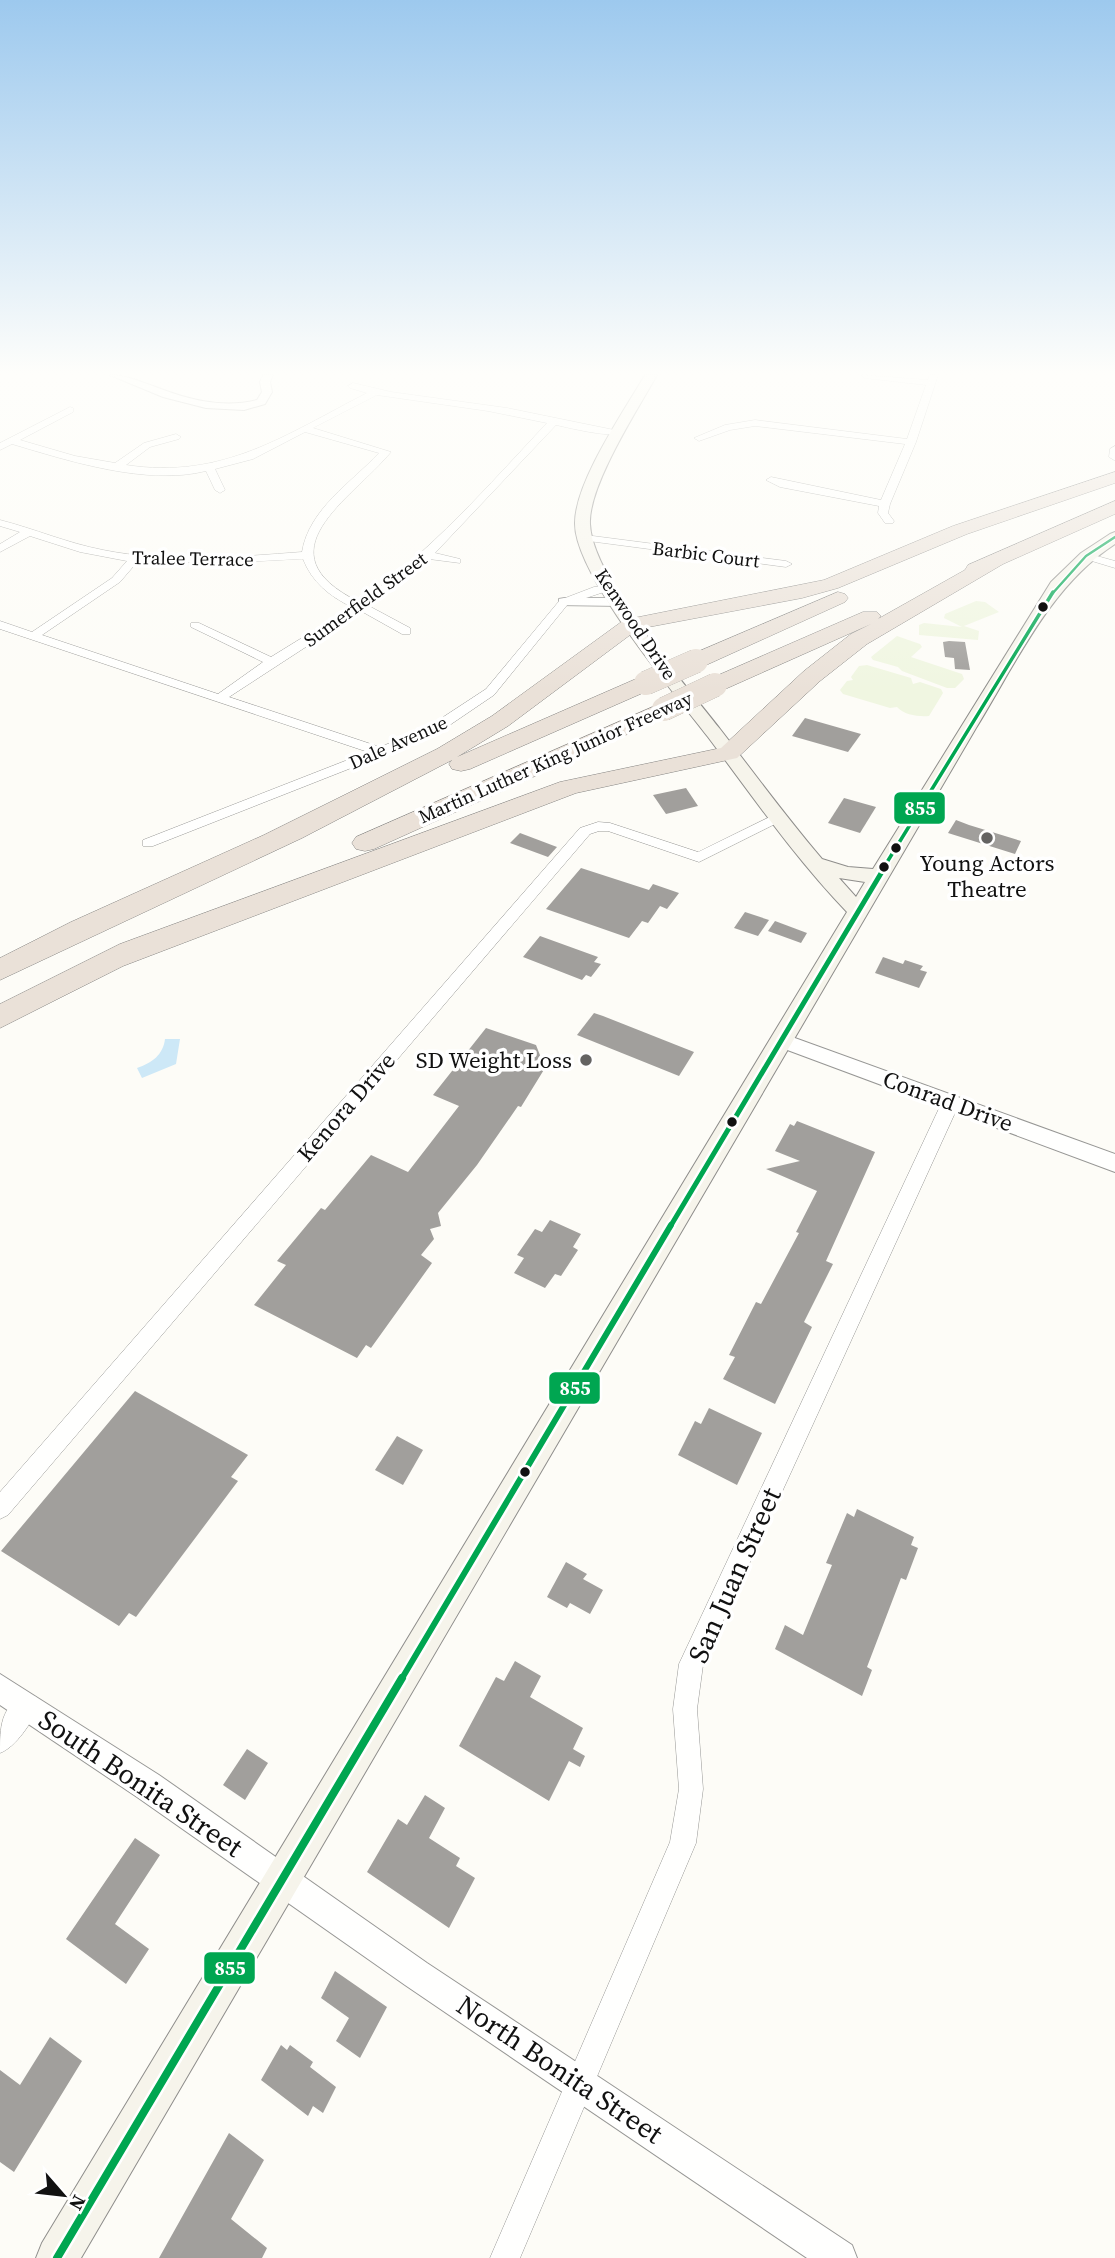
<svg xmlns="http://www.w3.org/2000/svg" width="1115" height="2258" font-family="'Source Serif 4',serif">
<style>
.pitch{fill:#f0f6e1}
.water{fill:#cde8f7}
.building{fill:#a19f9c}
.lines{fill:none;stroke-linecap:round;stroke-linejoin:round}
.minor-casing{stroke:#979795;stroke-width:1}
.tertiary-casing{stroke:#979795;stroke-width:2}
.secondary-casing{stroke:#8e8d8b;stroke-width:2}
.motorway-casing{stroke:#858482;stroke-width:1}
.minor{fill:#fffffe;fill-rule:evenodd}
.tertiary{fill:#fffffe;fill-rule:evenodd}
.secondary{fill:#f6f4eb;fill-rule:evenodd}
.motorway{fill:#eae1d8;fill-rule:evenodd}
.motorway-bridge-casing{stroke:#858482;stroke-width:24;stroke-linecap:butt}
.motorway-bridge{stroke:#eae1d8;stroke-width:24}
.bus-1-far4-casing{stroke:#fff;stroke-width:5}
.bus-1-far3-casing{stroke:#fff;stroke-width:7}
.bus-1-far2-casing{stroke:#fff;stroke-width:10}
.bus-1-far1-casing{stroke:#fff;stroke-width:11}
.bus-1-casing{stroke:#fff;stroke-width:13}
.bus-1-far4{stroke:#00a651;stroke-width:2.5}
.bus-1-far3{stroke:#00a651;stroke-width:3.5}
.bus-1-far2{stroke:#00a651;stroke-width:5}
.bus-1-far1{stroke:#00a651;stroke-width:6}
.bus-1{stroke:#00a651;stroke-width:8}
.bus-dot{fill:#111;stroke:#fff;stroke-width:2.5}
.poi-dot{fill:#646362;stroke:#fff;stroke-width:2.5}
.labels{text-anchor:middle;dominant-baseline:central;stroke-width:7;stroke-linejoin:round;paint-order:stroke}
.far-street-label{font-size:19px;fill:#111;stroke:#fff}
.poi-label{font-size:23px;fill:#111;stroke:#fff}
.street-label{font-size:23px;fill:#111;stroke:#fff}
.near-street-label{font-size:28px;fill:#111;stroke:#fff}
.line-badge{stroke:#fff;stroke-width:2.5}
.badge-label{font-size:19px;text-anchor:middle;font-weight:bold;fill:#fff}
</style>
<rect width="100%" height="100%" fill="#fdfcf7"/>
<g class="pitch">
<polygon points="976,601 985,602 999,612 964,626 979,631 978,640 919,635 919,625 924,623 962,627 944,618 945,614"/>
<polygon points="897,636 920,644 922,647 911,657 962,674 964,679 955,688 947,688 902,671 898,667 873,660 871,657"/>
<path d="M867 665 911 678 913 684 920 682 941 689 943 693 929 716C919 717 904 715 897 707L890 708 843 694 840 690 847 681 853 680 851 677 859 666Z"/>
</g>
<path class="water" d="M165 1039H180L176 1064 142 1078 137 1068C152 1063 163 1055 165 1039Z"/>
<g class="building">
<polygon points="949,641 965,642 970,670 955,669 954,658 945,657 943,642"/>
<polygon points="805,718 861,734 848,752 792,736"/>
<polygon points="686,788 698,806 666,814 653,795"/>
<polygon points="844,798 876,807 860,833 828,823"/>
<polygon points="956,820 969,825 1021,841 1015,854 948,833"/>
<polygon points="520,833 557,847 548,857 510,843"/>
<polygon points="581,868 649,890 653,884 679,893 667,909 660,906 648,923 642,921 629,938 546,909"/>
<polygon points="745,912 769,920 758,936 734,928"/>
<polygon points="775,921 807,933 801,943 768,931"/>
<polygon points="540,936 598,957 594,962 601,964 591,977 586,975 582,980 523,957"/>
<polygon points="883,957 903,964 905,960 923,966 920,970 927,972 919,988 875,973"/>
<polygon points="594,1013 603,1016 694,1052 679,1076 577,1035"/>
<polygon points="486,1028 536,1045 545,1068 521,1107 518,1106 477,1165 438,1213 441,1226 430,1229 434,1239 421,1255 432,1263 371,1348 366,1345 357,1358 254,1305 286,1265 277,1261 321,1208 325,1210 371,1155 408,1172 459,1106 433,1095"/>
<polygon points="797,1121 875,1152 826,1261 833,1264 804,1322 812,1327 775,1404 723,1379 735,1357 729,1355 756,1302 761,1304 799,1233 796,1232 817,1191 766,1169 800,1161 775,1151 790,1124 794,1126"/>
<polygon points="550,1220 581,1234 573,1247 578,1250 561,1276 555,1274 545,1288 514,1273 524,1258 517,1255 535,1229 542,1232"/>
<polygon points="135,1391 248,1455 231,1477 238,1481 136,1617 129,1613 119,1626 1,1551"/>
<polygon points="709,1408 762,1433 737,1485 678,1455 695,1421 701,1424"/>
<polygon points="397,1436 423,1450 403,1485 375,1470"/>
<polygon points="857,1509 914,1537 911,1545 918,1548 906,1580 901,1578 867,1667 872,1670 862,1696 775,1649 785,1625 803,1635 832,1565 826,1563 847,1513 854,1517"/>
<polygon points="566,1562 587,1574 583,1579 603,1590 590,1614 570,1603 567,1608 547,1597"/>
<polygon points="515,1661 541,1676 530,1697 583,1728 573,1749 585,1756 580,1767 569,1761 549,1801 459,1746 496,1677 504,1681"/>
<polygon points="247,1749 268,1763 245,1800 223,1785"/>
<polygon points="425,1795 445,1808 429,1838 460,1858 456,1866 475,1878 449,1928 367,1872 398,1819 407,1825"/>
<polygon points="135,1838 160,1855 115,1924 149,1949 126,1984 66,1939"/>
<polygon points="335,1971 387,2007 360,2058 336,2041 349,2018 321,1998"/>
<polygon points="50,2037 82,2061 14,2172 0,2162 0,2070 20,2085"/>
<polygon points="281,2045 287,2050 290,2045 313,2062 310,2067 336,2087 323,2113 313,2106 308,2116 261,2080"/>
<polygon points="229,2133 264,2160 231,2219 267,2248 262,2258 159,2258"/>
</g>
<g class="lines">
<defs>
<g id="minor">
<polygon points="861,375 928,380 930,375 938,375 916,442 890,504 888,513 894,521 893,523 885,523 878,513 879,506 780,487 766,480 771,477 881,500 905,444 755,426 730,430 699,441 694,438 725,425 755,420 907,439 926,385 865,378"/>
<path d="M353 383 391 392 507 408 624 432C612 439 571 428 556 425L435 553 460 559V563L429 559 369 606 410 628V634H402L361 611 229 697 380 747 425 729 486 689 560 600 594 587 610 585 616 588 568 604 494 695 435 735 153 846H143V840L368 752 0 629V621L32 632 112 578 127 561 80 552 30 536 0 552V544L20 532 0 526V520C35 529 67 543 103 550 167 563 237 557 302 552 309 509 351 483 379 453L305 432 253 459 215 469 225 490 220 493 215 490 206 471C147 486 69 461 12 444L0 450V443L70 407 73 408V412L20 440 75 456 115 463 144 443 176 434 181 437 179 439 150 447 126 465C223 480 285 435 367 393L350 388 348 386ZM377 395 488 411 547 423C487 487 432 551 359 602 258 552 351 500 391 452L313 428ZM303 559C312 582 329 596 352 607L271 657 199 623H191V627L263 662 218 694 42 635 120 582 138 561 221 563Z"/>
<polygon points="1115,446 1115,460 1114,460 1109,457 1110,449"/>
<polygon points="585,535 786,561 792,564 786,567 581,540 580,538"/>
<polygon points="1086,553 1115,561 1115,568 1082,558 1082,554"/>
<polygon points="776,814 781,815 781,821 699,862 608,831 599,831 590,834 8,1515 0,1519 0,1492 580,828 598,822 610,823 698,852"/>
<polygon points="951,1095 957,1097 960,1102 703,1665 697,1709 703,1789 696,1843 520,2258 490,2258 670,1842 679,1789 673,1709 679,1664 942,1102 945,1097"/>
<path d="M27 1694 36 1697 39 1706C32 1722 16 1747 0 1753 0 1728 0 1705 27 1694Z"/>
</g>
<g id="tertiary">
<path d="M110 375C126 375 138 381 153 386 186 399 221 409 257 400L262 392 260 382 263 375H273L270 382 272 392 265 404 244 410 206 408 163 397Z"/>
<polygon points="564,598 619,598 626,602 619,606 559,605 559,599"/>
<polygon points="781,1033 1115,1154 1115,1172 774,1045 771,1040 774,1035"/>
<polygon points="0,1674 159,1775 427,1963 852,2245 857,2258 807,2258 405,1985 137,1797 0,1705"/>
</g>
<path id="secondary" d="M645 375H657C638 409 588 486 590 524 592 578 686 685 720 729 754 773 786 817 822 859L848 867 873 869 1051 582 1081 553 1110 534 1115 532V544C1050 586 1016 663 976 728L81 2258H36L42 2243 847 912C795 858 753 797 708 737 675 694 574 574 575 523 575 482 624 411 645 375ZM839 878 865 882 856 897Z"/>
<g id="motorway">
<polygon points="1115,472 1115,483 967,534 838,588 802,598 638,629 508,726 457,757 638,678 654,678 657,683 654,688 470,769 461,771 452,769 449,764 452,760 302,838 0,980 0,958 71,922 264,835 437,749 492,716 624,620 824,580 953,526"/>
<polygon points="1115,501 1115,514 1003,564 867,644 820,681 737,758 576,793 123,966 0,1028 0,1004 120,944 560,782 721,748 804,671 851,634 871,624 723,690 707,690 704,685 707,680 863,612 877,612 881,616 878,619 965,570 968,565"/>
<polygon points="838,592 845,594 848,598 845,602 704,666 688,666 685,661 688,656"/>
<polygon points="664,702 672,704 675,709 672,714 374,849 365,851 356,849 352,843 356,837"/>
</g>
</defs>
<use href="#minor" class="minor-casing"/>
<use href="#tertiary" class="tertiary-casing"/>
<use href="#secondary" class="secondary-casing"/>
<use href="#motorway" class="motorway-casing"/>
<use href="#minor" class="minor"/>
<use href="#tertiary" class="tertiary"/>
<use href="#secondary" class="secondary"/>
<use href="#motorway" class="motorway"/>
<defs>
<g id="motorway-bridge">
<polyline points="646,683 696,661"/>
<polyline points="664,709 715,685"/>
</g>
</defs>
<use href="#motorway-bridge" class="motorway-bridge-casing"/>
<use href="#motorway-bridge" class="motorway-bridge"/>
<defs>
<polyline id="bus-1-far4" points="1052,594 1086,556 1115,537"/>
<polyline id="bus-1-far3" points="881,872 1053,592"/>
<polyline id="bus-1-far2" points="670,1227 883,870"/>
<polyline id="bus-1-far1" points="401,1680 671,1225"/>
<polyline id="bus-1" points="57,2258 402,1678"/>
</defs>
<use href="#bus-1-far4" class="bus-1-far4-casing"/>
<use href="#bus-1-far3" class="bus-1-far3-casing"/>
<use href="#bus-1-far2" class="bus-1-far2-casing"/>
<use href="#bus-1-far1" class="bus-1-far1-casing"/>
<use href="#bus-1" class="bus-1-casing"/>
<use href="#bus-1-far4" class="bus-1-far4"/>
<use href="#bus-1-far3" class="bus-1-far3"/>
<use href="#bus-1-far2" class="bus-1-far2"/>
<use href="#bus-1-far1" class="bus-1-far1"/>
<use href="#bus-1" class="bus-1"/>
</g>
<linearGradient id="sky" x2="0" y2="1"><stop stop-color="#9dc9ee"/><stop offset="0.54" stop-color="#fefefb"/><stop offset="1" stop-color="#fefefb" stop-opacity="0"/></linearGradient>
<rect width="1115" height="691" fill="url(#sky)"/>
<g class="bus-dot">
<circle cx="1043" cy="607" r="6"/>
<circle cx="896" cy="848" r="6"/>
<circle cx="884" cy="867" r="6"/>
<circle cx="732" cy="1122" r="6"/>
<circle cx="525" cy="1472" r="6"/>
</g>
<g class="poi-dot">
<circle cx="987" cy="838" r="7"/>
<circle cx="586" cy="1060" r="7"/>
</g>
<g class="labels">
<g class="far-street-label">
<text transform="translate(706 554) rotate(7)">Barbic Court</text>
<text transform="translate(193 558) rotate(1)">Tralee Terrace</text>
<text transform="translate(365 599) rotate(-36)">Sumerfield Street</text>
<text transform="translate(636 624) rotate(56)">Kenwood Drive</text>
<text transform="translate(398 742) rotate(-24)">Dale Avenue</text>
<text transform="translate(555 757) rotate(-24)">Martin Luther King Junior Freeway</text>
</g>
<g class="poi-label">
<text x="987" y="863">Young Actors<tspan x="987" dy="26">Theatre</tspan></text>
<text x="572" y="1060" text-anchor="end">SD Weight Loss</text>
</g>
<g class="street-label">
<text transform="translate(948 1101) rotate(20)">Conrad Drive</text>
<text transform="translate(346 1107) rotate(-49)">Kenora Drive</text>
</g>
<g class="near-street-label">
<text transform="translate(734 1575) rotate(-66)">San Juan Street</text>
<text transform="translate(141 1783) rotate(34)">South Bonita Street</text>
<text transform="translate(560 2069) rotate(34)">North Bonita Street</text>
</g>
</g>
<g class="line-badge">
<rect x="893" y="791" width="53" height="34" rx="7" fill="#00a651"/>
<rect x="548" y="1371" width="53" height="34" rx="7" fill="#00a651"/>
<rect x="203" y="1951" width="53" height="34" rx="7" fill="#00a651"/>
</g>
<g class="badge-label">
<text x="920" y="815">855</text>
<text x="575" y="1395">855</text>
<text x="230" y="1975">855</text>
</g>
<g transform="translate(63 2195) rotate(118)" stroke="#ffffff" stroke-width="5" paint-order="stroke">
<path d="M0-5L12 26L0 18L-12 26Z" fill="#111111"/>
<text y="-10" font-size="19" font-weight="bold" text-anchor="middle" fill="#111111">N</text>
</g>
</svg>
